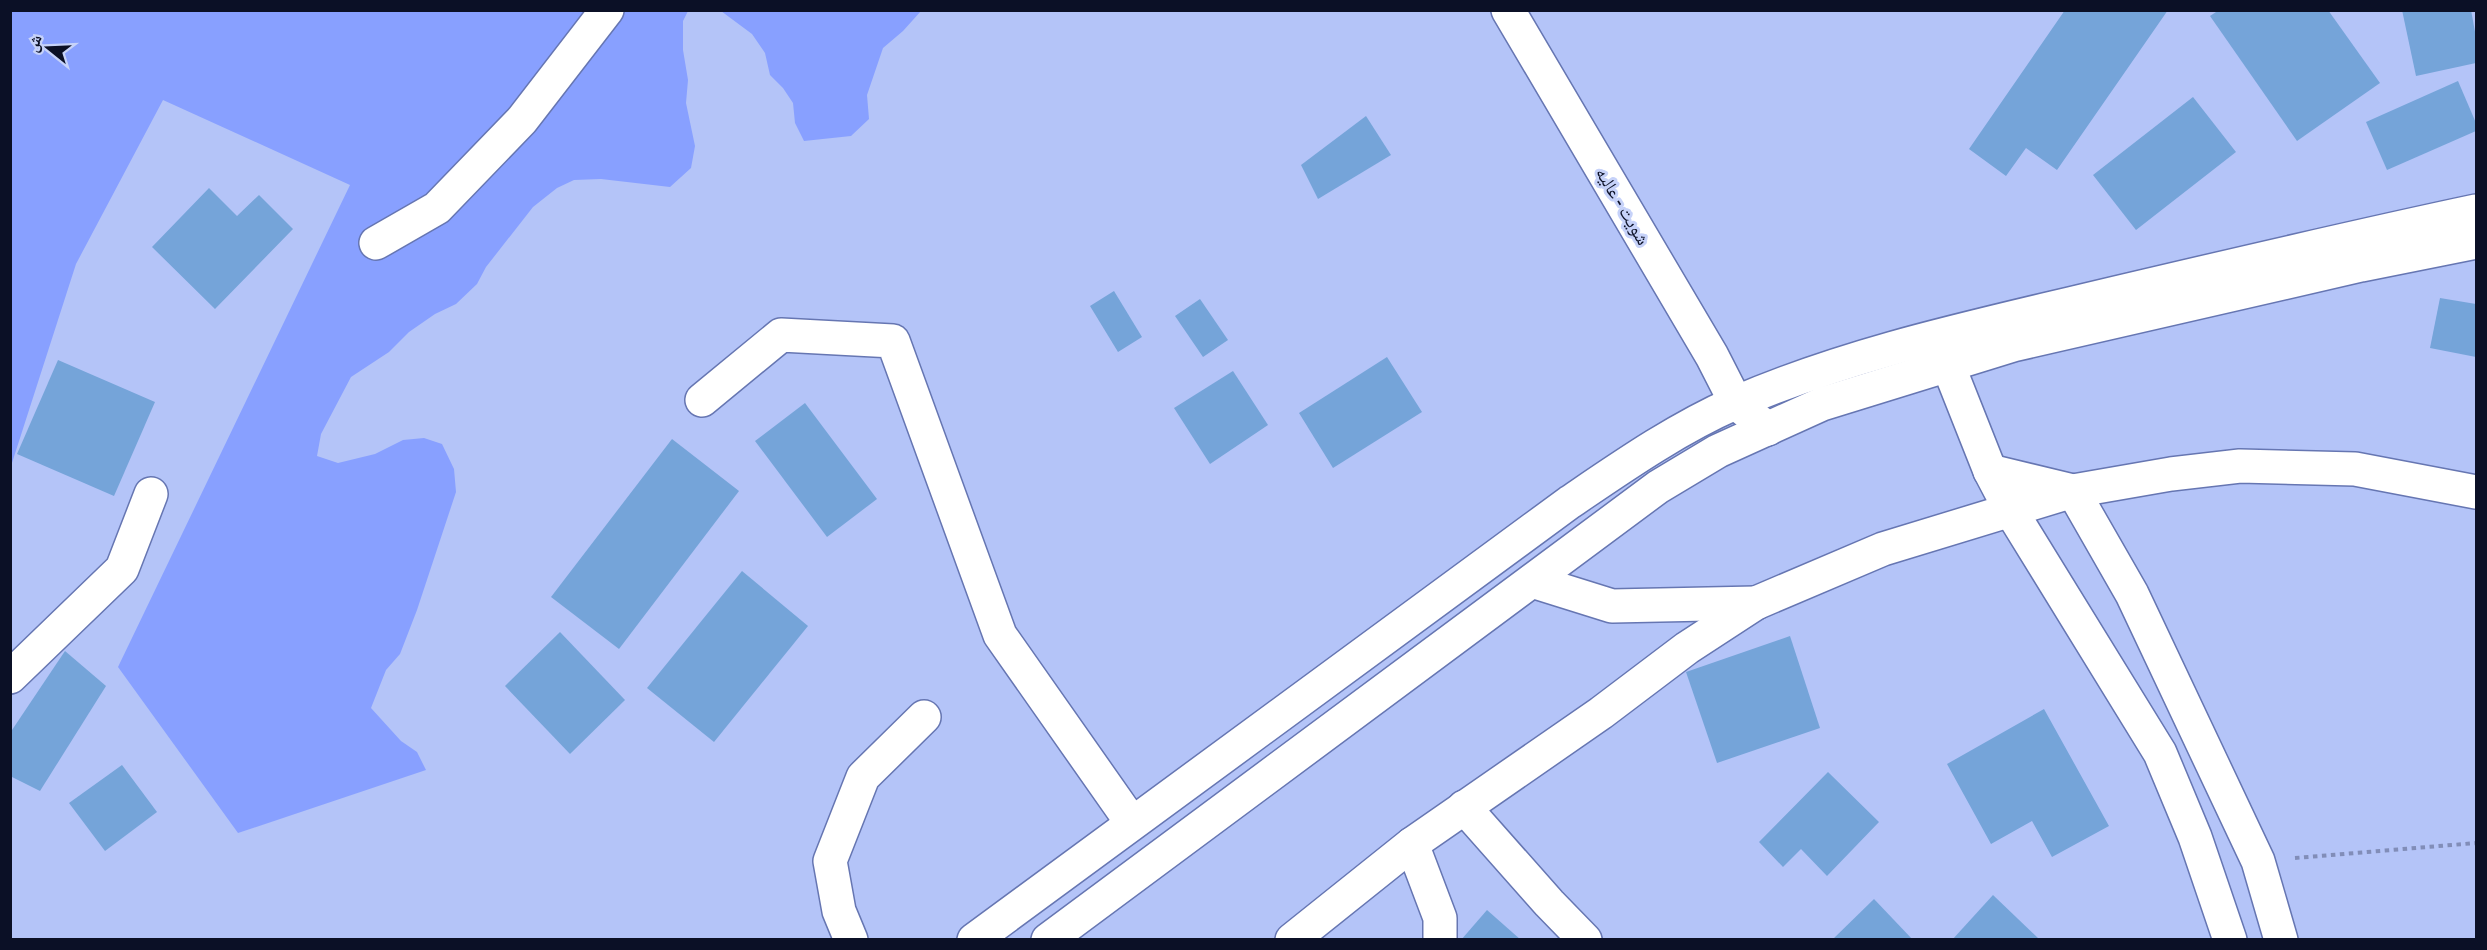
<svg xmlns="http://www.w3.org/2000/svg" width="2487" height="950" font-family="'Archivo Narrow','Noto Naskh Arabic',sans-serif">
<style>
.green{fill:#88a0ff}
.building{fill:#75a4d9}
.lines{fill:none;stroke-linecap:round;stroke-linejoin:round}
.minor-casing{stroke:#6676b2;stroke-width:36}
.highway-casing{stroke:#6676b2;stroke-width:36}
.path{stroke:#818db8;stroke-width:4;stroke-dasharray:4.5 4.5;stroke-linecap:butt}
.minor{stroke:#fff;stroke-width:33}
.highway{stroke:#fff;stroke-width:33}
.labels{text-anchor:middle;dominant-baseline:central;stroke-width:6;stroke-linejoin:round;paint-order:stroke}
.street-label{font-size:18px;fill:#0b1026;stroke:#c6d2f9}
</style>
<rect width="100%" height="100%" fill="#b4c4f8"/>
<g class="green">
<polygon points="11,11 688,11 683,21 683,50 688,80 686,103 695,146 691,168 670,187 601,179 574,180 557,188 533,207 486,267 477,284 456,304 435,314 409,332 389,352 351,377 321,434 317,456 338,463 375,454 403,440 424,438 442,444 454,469 456,492 417,610 400,654 386,670 371,708 401,741 417,752 426,770 238,833 118,667 350,185 163,100 76,264 11,466"/>
<polygon points="721,11 921,11 903,31 883,48 867,95 869,119 851,136 804,141 795,123 793,103 783,88 770,75 765,53 752,34"/>
</g>
<g class="building">
<polygon points="2065,10 2168,10 2057,170 2026,148 2006,176 1969,149"/>
<polygon points="2219,10 2328,10 2380,83 2297,141 2210,16"/>
<polygon points="2402,10 2471,10 2476,37 2476,63 2416,76"/>
<polygon points="2458,81 2476,123 2476,131 2387,170 2366,122"/>
<polygon points="2193,97 2236,152 2136,230 2093,175"/>
<polygon points="1366,116 1391,155 1318,199 1301,165"/>
<polygon points="209,188 237,216 259,195 293,229 215,309 152,247"/>
<polygon points="1114,291 1142,337 1118,352 1090,306"/>
<polygon points="2440,298 2476,304 2476,357 2430,348"/>
<polygon points="1200,299 1228,340 1203,357 1175,316"/>
<polygon points="1387,357 1422,412 1333,468 1299,413"/>
<polygon points="58,360 155,402 114,496 17,454"/>
<polygon points="1233,371 1268,425 1210,464 1174,408"/>
<polygon points="805,403 877,499 827,537 755,441"/>
<polygon points="672,439 739,491 619,649 551,597"/>
<polygon points="742,571 808,626 714,742 647,688"/>
<polygon points="560,632 625,700 570,754 505,686"/>
<polygon points="1790,636 1820,728 1717,763 1686,672"/>
<polygon points="65,651 106,686 40,791 10,776 10,733"/>
<polygon points="2044,709 2109,826 2052,857 2032,821 1991,844 1947,764"/>
<polygon points="122,765 157,812 105,851 69,803"/>
<polygon points="1828,772 1879,822 1827,876 1801,849 1783,867 1759,842"/>
<polygon points="1993,895 2040,940 1952,940"/>
<polygon points="1874,899 1913,940 1832,940"/>
<polygon points="1487,910 1521,940 1461,940"/>
</g>
<g class="lines">
<defs>
<g id="minor">
<polyline points="1508,10 1712,356 1736,403 1768,429"/>
<polyline points="376,243 437,208 522,120 607,10"/>
<polyline points="1948,365 1990,471 2011,511 2160,753 2195,837 2230,940"/>
<polyline points="702,400 781,335 893,341 1000,635 1132,823"/>
<polyline points="1990,471 2073,491 2132,594 2258,861 2281,940"/>
<polyline points="10,677 122,569 151,494"/>
<polyline points="1464,807 1549,903 1585,940"/>
<polyline points="1412,844 1440,918 1440,940"/>
<polyline points="851,940 839,911 830,861 863,777 924,717"/>
<polyline points="1292,940 1412,844 1601,713 1687,648 1756,603 1883,549 2073,491 2171,474 2240,466 2355,469 2476,492"/>
</g>
<g id="highway">
<polyline points="1532,581 1612,606 1756,603"/>
<path d="M974 940 1570 502C1623 466 1676 429 1735 403 1846 355 1964 329 2082 301 2213 270 2344 239 2476 211"/>
<polyline points="1048,940 1658,487 1718,451 1822,404 2013,345 2361,265 2476,242"/>
</g>
</defs>
<use href="#minor" class="minor-casing"/>
<use href="#highway" class="highway-casing"/>
<polyline class="path" points="2295,858 2476,843"/>
<use href="#minor" class="minor"/>
<use href="#highway" class="highway"/>
</g>
<g class="labels">
<g class="street-label">
<text transform="translate(1623 206) rotate(59)">شويت - عاليه</text>
</g>
</g>
<rect width="2487" height="950" fill="none" stroke="#0b1026" stroke-width="24"/>
<g transform="translate(48 48) rotate(288)" stroke="#c6d2f9" stroke-width="4.5" paint-order="stroke">
<path d="M0-4.5L10 22L0 15L-10 22Z" fill="#0b1026"/>
<text y="-9" font-size="16" font-weight="bold" text-anchor="middle" fill="#0b1026">ش</text>
</g>
</svg>
